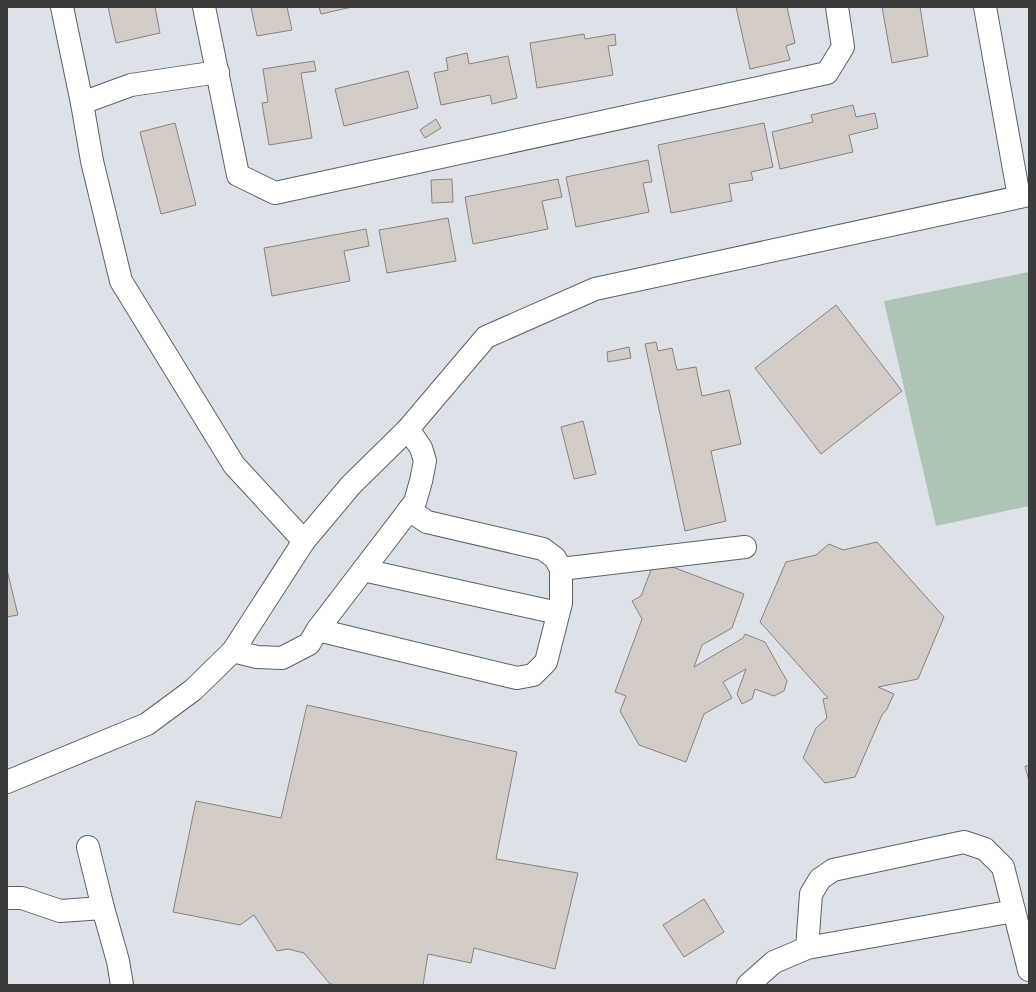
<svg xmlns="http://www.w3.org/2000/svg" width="1036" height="992" font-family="Helvetica,sans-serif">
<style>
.green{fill:#aec4b5}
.building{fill:#d2cbc6;stroke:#89837e}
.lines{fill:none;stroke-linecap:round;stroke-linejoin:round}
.minor-casing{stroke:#5d6167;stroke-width:24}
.minor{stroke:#fff;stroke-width:22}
</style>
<rect width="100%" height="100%" fill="#dde1e8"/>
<polygon class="green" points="1029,272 1029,506 936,526 884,301"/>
<g class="building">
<polygon points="108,7 155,7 160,33 116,43"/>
<polygon points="251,7 287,7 292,30 257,36"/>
<polygon points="319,7 352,7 321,14"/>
<polygon points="736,7 787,7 795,43 786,46 790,60 750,69"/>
<polygon points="882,7 920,7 928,56 892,63"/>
<polygon points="584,34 585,39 615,34 616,45 608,46 613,75 537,88 530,43"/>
<polygon points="467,53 469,64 508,56 517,98 492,104 490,95 441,105 434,73 448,70 446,58"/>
<polygon points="314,61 316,71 301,73 312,138 269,145 262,103 268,102 263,69"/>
<polygon points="408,71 418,108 344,126 335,89"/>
<polygon points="853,105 856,117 875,113 878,128 849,135 853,152 780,169 772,132 813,122 811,115"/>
<polygon points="436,119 441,128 425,138 420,130"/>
<polygon points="175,123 196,205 161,214 140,132"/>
<polygon points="764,123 773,167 751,172 753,180 729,184 732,201 671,213 658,145"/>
<polygon points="648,160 652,182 643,183 649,212 576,227 566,177"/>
<polygon points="452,179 453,202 432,203 431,180"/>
<polygon points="558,179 562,197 542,201 548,229 473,244 465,197"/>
<polygon points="448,218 456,261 387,273 379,230"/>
<polygon points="366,229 369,246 344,251 350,281 272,296 264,248"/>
<polygon points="836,305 902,391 821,454 755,368"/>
<polygon points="656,342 658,351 672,348 677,370 696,367 702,396 729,390 741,444 711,451 726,521 685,531 645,344"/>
<polygon points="629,347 631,358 608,362 607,352"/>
<polygon points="583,421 596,474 574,479 561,427"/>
<polygon points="877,542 944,617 918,679 878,687 894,694 887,709 882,715 855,777 825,783 803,758 816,728 827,718 823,699 828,698 760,622 786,562 816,555 829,544 843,550"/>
<polygon points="662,563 744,594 732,628 702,645 694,667 743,638 745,634 765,642 787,681 784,691 774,696 755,689 752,699 742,704 737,694 746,669 723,682 732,698 704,714 686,762 639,745 620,711 626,696 615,692 642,619 632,601 641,596 651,570"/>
<polygon points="7,570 18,615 7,617"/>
<polygon points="307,705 517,752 496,859 578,873 555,969 474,948 471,963 428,954 423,985 338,985 330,984 304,953 288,949 277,951 254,915 240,925 173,912 196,801 281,818"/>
<polygon points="1025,766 1029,766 1029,781"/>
<polygon points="704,899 724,932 684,957 663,925"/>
</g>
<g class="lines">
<defs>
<g id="minor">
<polyline points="62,7 82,103 92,161 121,281 234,465 304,541"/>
<polyline points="204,7 238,175 275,193 827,73 843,47 837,7"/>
<polyline points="985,7 1019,197"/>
<polyline points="82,103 131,85 218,72"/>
<polyline points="561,569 745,547"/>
<polyline points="363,570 558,613"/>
<polyline points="318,629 409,510"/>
<polyline points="233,651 257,657 282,658 309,644 318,629 326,632 517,678 533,675 546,662 561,603 561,569 555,558 543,549 427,522 409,510 415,502 421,481 425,461 421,448 408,429"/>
<polyline points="7,782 147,724 193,690 233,651 304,541 351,485 408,429 486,337 595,289 1029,195"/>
<polyline points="88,847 103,908 118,961 122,985"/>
<polyline points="7,898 22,898 60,911 103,908"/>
<polyline points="807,948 811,894 820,879 833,870 964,842 985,849 1003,867 1029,970"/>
<polyline points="748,985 774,962 807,948 1014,911"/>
</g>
</defs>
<use href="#minor" class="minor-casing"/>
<use href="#minor" class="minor"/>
</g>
<rect width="1036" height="992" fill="none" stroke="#393b3d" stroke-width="16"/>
</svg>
